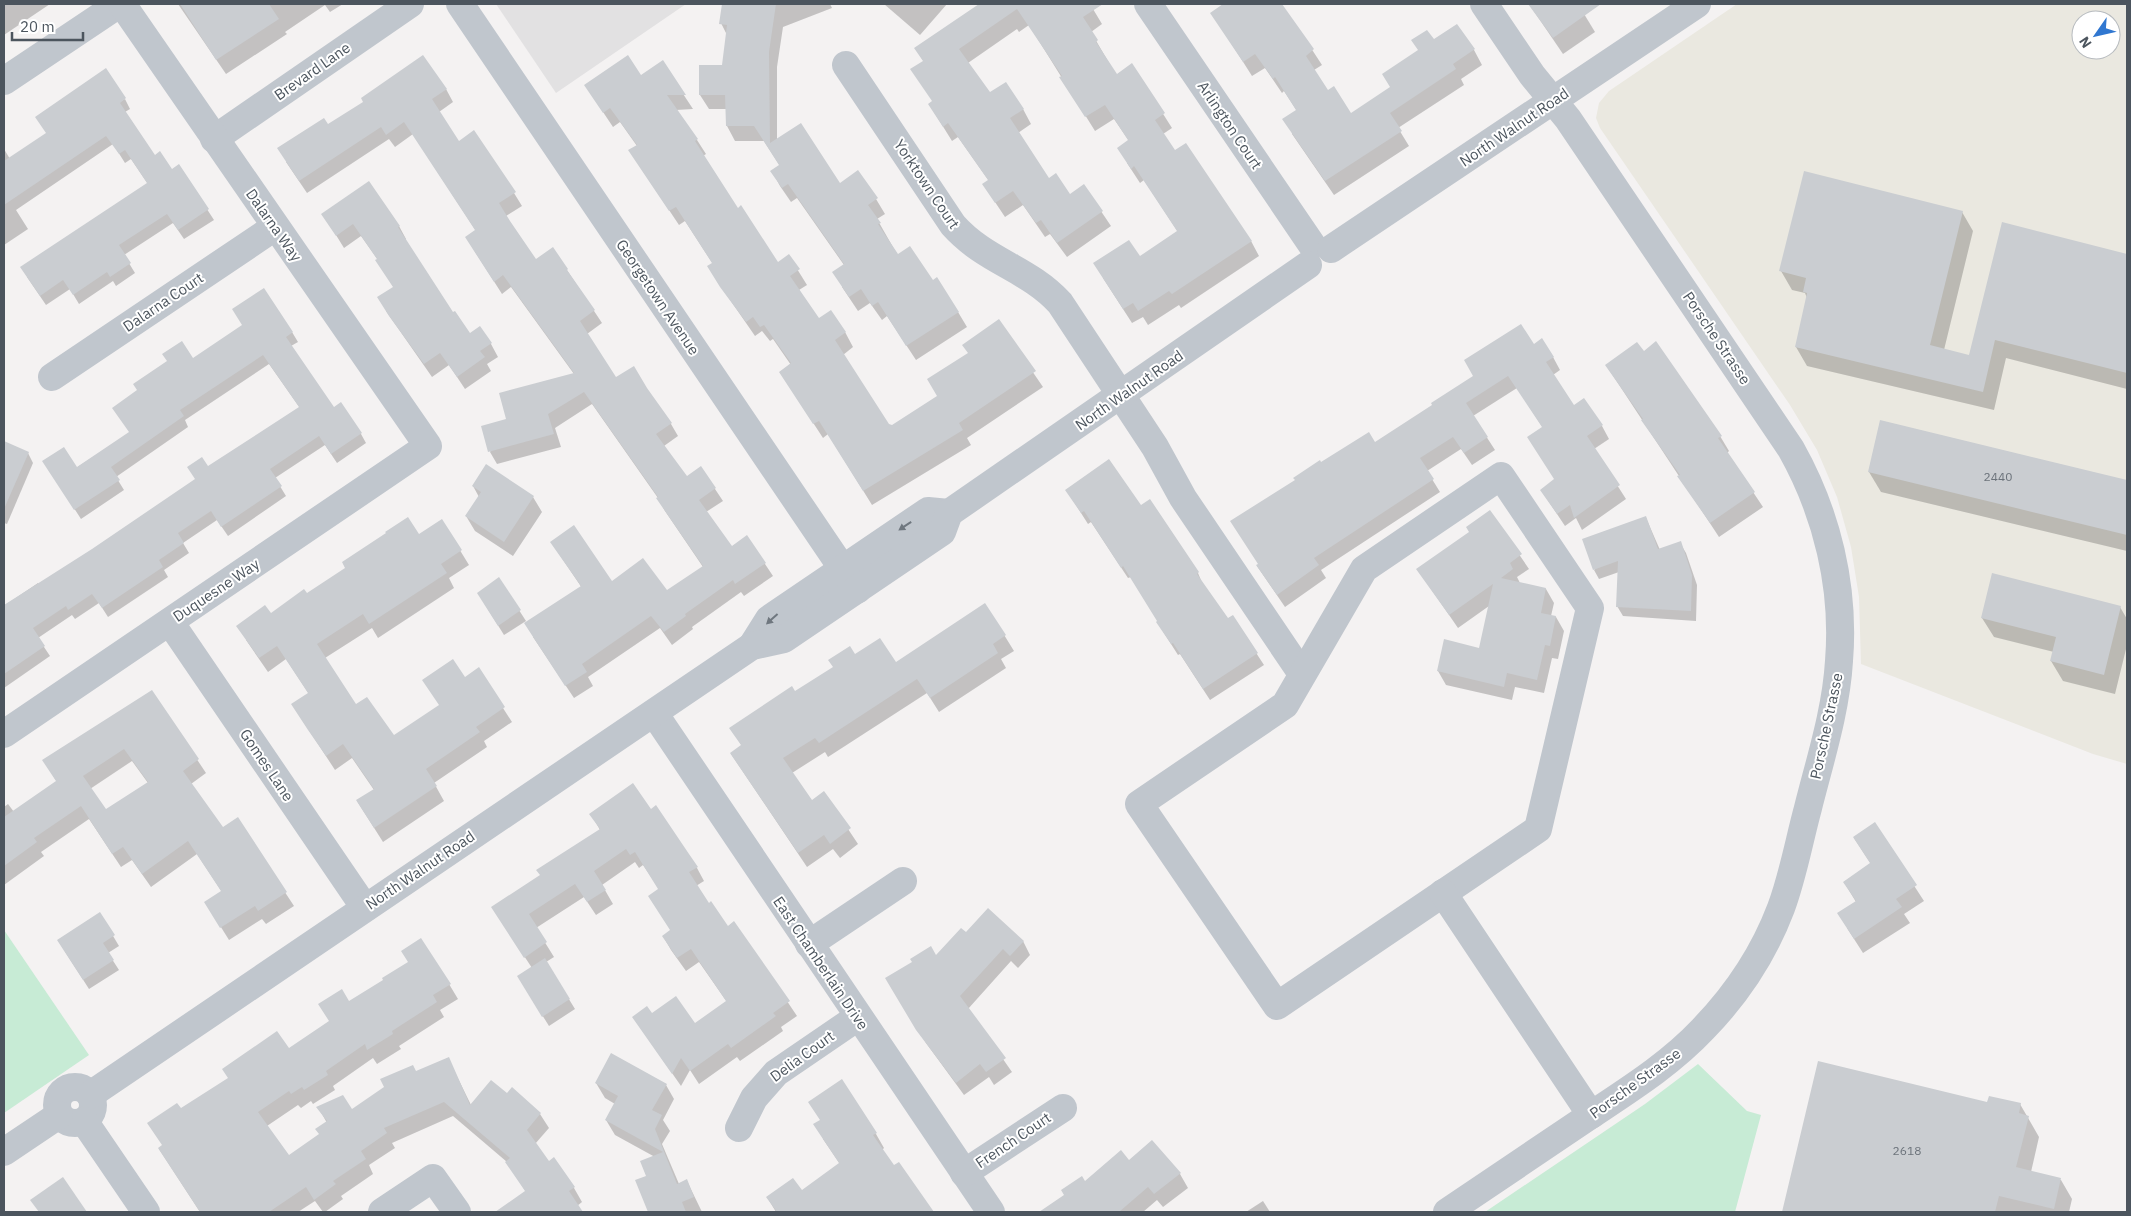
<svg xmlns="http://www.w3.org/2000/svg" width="2131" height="1216" font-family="'IBM Plex Sans',sans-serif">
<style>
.commercial{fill:#eae8e0;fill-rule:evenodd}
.education{fill:#e2e1e2}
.green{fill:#c7ebd5}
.shadow{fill:#0003;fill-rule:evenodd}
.building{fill:#cacdd1;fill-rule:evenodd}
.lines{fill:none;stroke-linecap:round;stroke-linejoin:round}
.minor{stroke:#c0c6cd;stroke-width:28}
.oneway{fill:#6f777f}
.labels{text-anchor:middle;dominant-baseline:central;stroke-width:4;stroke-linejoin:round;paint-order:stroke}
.number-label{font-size:12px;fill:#6c737b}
.street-label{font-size:15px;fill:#4c555e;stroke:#fff}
</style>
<rect width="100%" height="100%" fill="#f4f2f2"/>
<path class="commercial" d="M1737 4H2127V764L2093 754 1861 664 1859 597 1851 547 1837 497 1817 450 1790 405 1600 128 1596 118 1599 103 1609 91ZM2081 20H2111V50H2081Z"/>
<polygon class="education" points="496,4 686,4 556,93"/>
<g class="green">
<polygon points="4,930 89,1055 4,1113"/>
<polygon points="1698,1064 1747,1111 1761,1115 1735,1212 1485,1212 1645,1104"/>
</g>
<g class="shadow">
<polygon points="4,4 50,4 4,35"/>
<polygon points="178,4 343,4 330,12 325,5 285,32 287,34 226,74"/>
<polygon points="737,4 830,4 832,8 783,27 777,67 777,140 840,184 876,199 885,214 877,219 898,256 932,282 937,279 958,312 967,327 916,360 887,316 882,320 870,303 858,311 842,287 844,265 797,198 791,202 780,186 772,171 780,166 764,141 735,141 727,126 727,109 709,109 700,95 723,66 727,35 721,23 737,8"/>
<polygon points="884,4 947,4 920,35"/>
<polygon points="981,4 1090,4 1102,24 1091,32 1116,75 1132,65 1172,128 1163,134 1175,152 1251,241 1259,256 1181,308 1179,305 1148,325 1143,317 1132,323 1103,278 1139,258 1178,232 1144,180 1140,183 1127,163 1129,141 1114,119 1095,131 1029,25 1019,32 1017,29 968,63 989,94 1023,109 1031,124 1018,133 1049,180 1070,196 1084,186 1111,226 1067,257 1050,234 1045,237 1023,205 1005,217 993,199 989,181 958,137 952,141 929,104 933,102 924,62 916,49"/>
<polygon points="1225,4 1278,4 1292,24 1294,22 1322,65 1314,70 1328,92 1351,114 1391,88 1433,41 1474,50 1482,65 1461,79 1464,85 1398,128 1409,146 1334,195 1292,134 1297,111 1284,91 1282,93 1265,68 1252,76 1212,13"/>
<polygon points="1529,4 1578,4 1595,32 1563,54"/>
<polygon points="662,62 693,109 676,110 697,140 706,154 703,156 737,209 777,264 789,256 807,285 799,290 819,320 845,332 853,347 843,355 888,426 892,426 938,397 969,354 998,321 1043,387 967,438 971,445 872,505 828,434 823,438 780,372 791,365 773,339 770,341 762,331 755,336 717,281 713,264 685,221 679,225 639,165 637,146 620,122 613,127 595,100 641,76"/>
<polygon points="446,89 453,102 439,112 458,142 514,193 522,206 506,216 536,261 553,249 602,323 587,334 615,379 671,424 678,436 664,446 686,478 701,468 723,501 706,512 731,547 747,537 773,576 744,596 741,592 692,627 693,629 672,645 660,628 588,677 593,686 574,698 533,637 582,588 551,542 612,583 667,592 703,567 665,511 658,498 592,404 555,428 561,447 497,464 490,452 507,420 574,374 511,287 502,294 474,250 476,231 413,134 395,147 389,139 307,193 286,162 328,126"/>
<polygon points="125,99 130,109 125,112 154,156 172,170 179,166 214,220 184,239 173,223 124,255 135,273 116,286 113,281 79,304 70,289 46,305 27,277 148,184 131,159 125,163 113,144 16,210 28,229 4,245 4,149 10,159"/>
<polygon points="1962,212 1973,231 1944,350 1970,356 2003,224 2127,255 2127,389 2006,358 1994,410 1807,366 1796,347 1807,298 1805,293 1792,290 1781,271"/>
<polygon points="323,214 399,226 406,239 405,240 452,314 469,335 479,328 491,344 498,357 487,364 491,371 465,389 449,365 432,377 386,311 394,288 378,260 361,236 344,248"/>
<polygon points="292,332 298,342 291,346 333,409 361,434 366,443 337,463 325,445 275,478 286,496 228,536 217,520 183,543 189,553 164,570 168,577 108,617 99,603 75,619 72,615 38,638 50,656 4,688 4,637 8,638 4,631 4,606 38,583 39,586 196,480 208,468 300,408 269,364 185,420 188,427 116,477 124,490 81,519 50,471 76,468 130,433 192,359"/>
<polygon points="1533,346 1553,357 1560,370 1553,375 1574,407 1602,426 1609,439 1594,449 1626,499 1582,530 1576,518 1565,526 1541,490 1555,480 1543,428 1517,388 1473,416 1495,450 1472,465 1461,449 1427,471 1440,492 1321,570 1326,578 1285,607 1257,566 1321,464 1375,444"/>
<polygon points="1606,365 1720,436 1729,451 1727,453 1763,507 1719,537"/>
<polygon points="1881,421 2127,481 2127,551 1881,492 1869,472"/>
<polygon points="7,444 28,453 33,463 7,524 4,523 4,450"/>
<polygon points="473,486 533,497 542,512 513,556 475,531 466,516 479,497"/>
<polygon points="1067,491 1141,506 1198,573 1203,585 1228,619 1232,616 1264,665 1210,700 1180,654 1178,655 1164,633 1159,621 1131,577 1128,578 1091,522 1088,524"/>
<polygon points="1490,512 1529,569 1517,577 1520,583 1546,589 1554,603 1551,616 1556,617 1564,631 1558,659 1552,658 1544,693 1515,687 1512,700 1446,685 1438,671 1480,649 1489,606 1458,628 1418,570 1471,532"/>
<polygon points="1646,518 1660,550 1680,543 1686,553 1697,585 1696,621 1623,616 1617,606 1619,572 1599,579 1594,570"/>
<polygon points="442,521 469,565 449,578 454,588 378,638 372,628 325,658 356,706 394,737 440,706 464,679 478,669 512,722 484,741 487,747 434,783 444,801 383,842 357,801 374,790 352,758 335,770 301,718 309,694 286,659 268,672 246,640 271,615 419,536"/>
<polygon points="499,579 526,621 504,635 484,603"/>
<polygon points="985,604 1014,651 1001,659 1006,668 939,712 927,693 828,757 825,752 792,773 812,801 824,793 858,844 840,858 833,849 807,867 731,754 742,746 731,728 795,693 855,656 896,664"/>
<polygon points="2120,607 2127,619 2127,645 2115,694 2063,681 2051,661 2054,652 1994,637 1982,618"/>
<path d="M152 692 206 773 191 784 223 829 237 819 294 906 266 924 262 919 229 940 214 916 222 892 197 854 151 887 132 860 121 867 89 819 41 852 44 856 4 885V807L8 804 14 812 57 782 44 761ZM132 761 148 783 106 811 90 789Z"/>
<polygon points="651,810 697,868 704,881 696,886 708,905 727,927 734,922 797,1016 781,1027 783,1031 740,1061 737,1057 699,1084 690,1070 681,1086 633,1017 652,1014 695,1024 727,1002 699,962 686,971 671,950 663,936 671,931 660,890 643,865 639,868 635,862 602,885 613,904 596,915 584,897 536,928 554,957 546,962 575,1009 549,1026 524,986 532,968 501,921 541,876 600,830 591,814"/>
<polygon points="1874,824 1924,901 1904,914 1910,923 1863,953 1847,928 1856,902 1844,882 1871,864 1854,838"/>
<polygon points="100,914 119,946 108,953 119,970 89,989 64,950"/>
<polygon points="966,934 1023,941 1030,955 1018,968 1011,961 968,1009 1012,1072 994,1085 989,1077 964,1095 926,1043 887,978 936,957"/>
<polygon points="449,984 458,999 440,1010 444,1017 399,1046 401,1049 377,1064 373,1058 333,1086 335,1090 313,1104 311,1101 301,1108 298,1105 267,1126 289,1156 320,1135 327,1123 318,1107 352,1110 416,1073 448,1058 471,1105 507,1095 540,1114 549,1128 535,1144 548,1163 553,1159 574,1188 582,1202 577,1206 582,1212 514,1212 509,1204 526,1192 507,1162 453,1116 392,1143 395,1148 369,1165 373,1174 341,1196 343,1199 325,1212 323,1212 315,1201 298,1212 200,1212 159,1149 163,1146 180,1110 289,1050 330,1021 349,1003"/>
<polygon points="1819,1062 1988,1104 2020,1104 2039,1137 2031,1172 2061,1180 2072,1199 2069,1212 1783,1212"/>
<polygon points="842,1081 876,1134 884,1148 882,1150 894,1167 899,1164 932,1212 776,1212 767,1197 802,1192 840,1164 823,1139 821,1121"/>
<polygon points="596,1083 666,1085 674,1099 663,1120 670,1131 662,1144 679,1184 687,1181 702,1212 650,1212 637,1181 648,1177 655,1157 615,1135 606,1120 615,1104 605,1098"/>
<polygon points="1152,1141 1180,1174 1188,1188 1163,1207 1157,1200 1143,1212 1042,1212 1085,1183 1129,1161"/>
<polygon points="1263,1201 1270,1212 1246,1212"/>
</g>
<g class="building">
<polygon points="180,4 269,4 279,19 216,60"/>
<polygon points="722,4 776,4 769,52 770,143 801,123 840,183 858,170 878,198 868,205 881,223 878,224 898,254 910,246 933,280 937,277 959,312 906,346 878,302 872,306 861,289 849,297 832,272 844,264 788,184 782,188 770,171 779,165 754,126 726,126 725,95 699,95 699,65 722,65 727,25 719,24"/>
<polygon points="979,4 1103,4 1083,17 1098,40 1096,42 1117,74 1132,63 1165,113 1155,120 1175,150 1186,143 1252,241 1172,294 1169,291 1138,311 1133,303 1123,309 1093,263 1129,240 1140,256 1177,231 1134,166 1131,169 1117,148 1128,140 1105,105 1085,117 1059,77 1062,76 1017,9 959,49 990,92 1006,82 1024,109 1010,118 1049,178 1056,173 1070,194 1084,184 1103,211 1057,243 1041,220 1036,223 1013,191 995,203 982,184 988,180 948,123 943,127 928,104 932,101 910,69 923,61 914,48"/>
<polygon points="1223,4 1282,4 1314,49 1306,56 1328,90 1334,86 1351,113 1390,87 1382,74 1418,50 1411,40 1427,30 1434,39 1457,24 1475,49 1453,64 1456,69 1390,113 1402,131 1325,181 1282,119 1296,110 1275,77 1273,79 1255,54 1243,62 1210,13"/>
<polygon points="1528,4 1601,4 1553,38"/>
<polygon points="423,55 447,89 432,99 459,141 474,130 516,192 499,203 510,221 536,259 553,247 568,269 567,270 595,310 580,321 616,377 634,366 647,388 672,423 656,434 687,476 701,466 716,488 699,500 732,546 747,535 766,563 735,584 733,580 685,614 686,616 664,632 651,616 582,664 587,672 565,686 524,623 581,586 550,542 574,525 612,581 643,558 667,590 703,566 656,498 658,497 584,392 548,414 554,434 488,452 481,426 506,419 499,393 574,373 503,275 494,282 465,237 475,230 404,122 386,135 381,127 299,181 277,148 324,118 328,124 363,102 361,98"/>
<polygon points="628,55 641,75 663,60 686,95 667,95 698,139 695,141 738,208 741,205 778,262 789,254 800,269 790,276 819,318 831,310 846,332 835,340 889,424 892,425 937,396 927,379 968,353 962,345 999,319 1036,371 959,423 963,430 863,491 819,421 813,424 779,372 791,363 764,325 760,327 753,317 746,322 720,287 707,266 712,263 676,207 669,211 628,150 637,145 610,108 603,113 584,85"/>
<polygon points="106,68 126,98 120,103 155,155 160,151 172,169 179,164 209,209 178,230 167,214 119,245 131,263 110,277 107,272 73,295 63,280 40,296 20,267 147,183 125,150 119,154 106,136 4,205 4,161 46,133 35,117"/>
<polygon points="1804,171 1963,211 1930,345 1969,355 2002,222 2127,254 2127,373 1995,340 1983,392 1795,347 1807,293 1803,292 1806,278 1779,271"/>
<polygon points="369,181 400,226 398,227 453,312 455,311 470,333 480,326 492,343 480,351 485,357 457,377 440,353 424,364 389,316 377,297 393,287 375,260 377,259 353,224 336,236 321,214"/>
<polygon points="264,288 293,332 286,337 334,407 341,402 362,433 331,454 319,436 270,469 282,486 221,527 211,511 178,533 184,543 159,560 163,567 102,608 92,594 68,610 66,606 33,628 45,646 4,674 4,605 92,549 195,479 187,467 202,457 208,466 299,407 263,355 180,410 184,416 111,467 120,480 74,510 42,461 64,447 77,467 129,432 112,408 137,390 133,384 167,361 162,354 182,341 193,358 242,325 232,309"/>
<polygon points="1521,324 1534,344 1542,338 1554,357 1546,362 1574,405 1584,398 1603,425 1587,436 1620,485 1574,518 1570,505 1557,514 1540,490 1554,479 1527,437 1542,427 1508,376 1466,403 1488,437 1464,453 1453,437 1420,458 1434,479 1314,558 1319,565 1277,595 1256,565 1258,564 1230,521 1295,480 1293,478 1320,460 1321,462 1369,432 1375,442 1432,405 1431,403 1473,376 1464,360"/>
<polygon points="1656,341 1722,436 1718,438 1755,492 1710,523 1677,476 1680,475 1641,420 1643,419 1605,365 1637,342 1644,351"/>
<polygon points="1880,420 2127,480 2127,535 1868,472"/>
<polygon points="4,441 29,452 4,509"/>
<polygon points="1109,459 1141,505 1150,499 1199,572 1197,574 1228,618 1233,615 1258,653 1203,689 1173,643 1171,644 1156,622 1157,621 1123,566 1121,568 1084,511 1081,513 1065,490"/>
<polygon points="486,464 534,496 504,542 465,516 481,492 472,486"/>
<polygon points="1490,510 1522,554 1510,563 1513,569 1501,578 1546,588 1541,613 1556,616 1550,646 1545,645 1537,680 1507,673 1504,687 1437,671 1444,639 1479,648 1493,584 1449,615 1416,569 1469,532 1466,527"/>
<polygon points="1646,516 1658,549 1681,541 1692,575 1691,611 1616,607 1618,561 1593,570 1582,539"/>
<polygon points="408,517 419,534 442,519 462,550 441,564 447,573 369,624 363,614 317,644 356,704 367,697 394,735 439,705 422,680 453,659 465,677 479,667 505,707 476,727 480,732 426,769 437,786 374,828 356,800 374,789 343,744 326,756 308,730 291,704 308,693 277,646 259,658 236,626 265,605 271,613 304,589 307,593 345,568 342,562 386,533 385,532"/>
<polygon points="1992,573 2121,606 2104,675 2050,661 2056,637 1981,618"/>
<polygon points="499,577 521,610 498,626 477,593"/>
<polygon points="985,603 1006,635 993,644 998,653 930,698 917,679 819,743 815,738 783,758 812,800 824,791 851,828 830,844 824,835 798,853 730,753 741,745 729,728 792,686 795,691 833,667 828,660 850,646 855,654 880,638 896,662"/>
<path d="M152 690 199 759 183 771 223 827 238 817 287 892 258 911 255 906 220 928 204 902 221 891 188 841 142 874 123 847 112 854 81 806 34 838 37 842 4 866V817L56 781 42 760ZM124 749 148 782 106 809 83 776Z"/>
<polygon points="633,783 651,809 656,805 689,854 698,867 689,872 709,903 711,901 728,926 734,921 790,1001 773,1013 776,1016 731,1048 728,1044 690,1071 681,1058 672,1074 632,1017 647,1006 652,1013 676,996 695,1023 726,1001 691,949 677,958 662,936 670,930 648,896 658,889 635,852 630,855 626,849 594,871 606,890 587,902 575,884 529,914 547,942 524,958 491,907 540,875 536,870 600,829 589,814"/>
<polygon points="1875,822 1917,885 1896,899 1902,907 1854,939 1837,913 1856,901 1843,882 1870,863 1853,837"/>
<polygon points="988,908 1024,941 1010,956 1003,949 960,996 1006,1058 986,1072 980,1064 956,1083 916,1030 885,978 912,962 910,959 931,946 936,955 961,928 966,932"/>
<polygon points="100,912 115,935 103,943 114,960 83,980 57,940"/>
<polygon points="421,938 451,984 433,995 437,1002 392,1031 393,1034 367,1050 365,1044 326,1071 328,1075 304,1090 302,1087 291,1094 289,1091 258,1112 289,1155 319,1134 315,1129 327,1121 316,1107 343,1095 352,1109 384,1087 380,1079 413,1065 416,1071 449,1057 470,1105 491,1080 507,1093 512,1087 541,1113 527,1130 549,1161 554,1157 575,1187 569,1191 583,1212 495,1212 525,1191 505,1162 510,1158 444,1102 384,1128 387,1133 361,1151 366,1159 333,1181 336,1184 314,1200 306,1187 269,1212 200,1212 158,1148 162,1145 147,1123 177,1103 181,1108 228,1078 222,1069 277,1031 289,1048 329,1021 318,1004 342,989 349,1001 383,980 382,978 408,962 401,951"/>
<polygon points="545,958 570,999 542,1017 517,976"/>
<polygon points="611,1053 667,1084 652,1110 662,1115 655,1129 677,1184 687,1179 694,1197 682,1202 686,1212 648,1212 635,1180 646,1176 640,1161 663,1152 605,1120 618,1096 595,1083"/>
<polygon points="1818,1061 1987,1102 1989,1096 2021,1103 2019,1113 2029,1116 2016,1167 2061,1178 2054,1209 1999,1196 1995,1212 1782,1212"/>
<polygon points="842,1079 877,1133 873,1135 894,1165 899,1162 934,1212 777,1212 766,1197 793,1178 802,1190 839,1163 813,1124 820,1120 808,1102"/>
<polygon points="1152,1140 1181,1173 1154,1194 1148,1187 1119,1212 1039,1212 1064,1195 1061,1190 1082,1176 1085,1181 1121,1150 1129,1160"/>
<polygon points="63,1177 87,1212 39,1212 30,1200"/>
</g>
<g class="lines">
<g class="minor">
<polyline points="460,4 857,590"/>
<polyline points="1148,4 1312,245"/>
<path d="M846 65 953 225C986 262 1028 268 1060 303L1155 447 1183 498 1302 674"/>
<polyline points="4,81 119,4"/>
<polyline points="214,139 410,4"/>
<polyline points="1331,249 1697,4"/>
<polyline points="52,377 275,227"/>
<polygon points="1501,476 1590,608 1538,829 1277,1006 1139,804 1285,705 1364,569"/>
<polyline points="170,622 365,908"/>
<polyline points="752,646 769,619 928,511 949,513"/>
<polyline points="654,713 991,1212"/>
<polyline points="4,734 428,446 122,4"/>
<polyline points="1443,893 1591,1115"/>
<polyline points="809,944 903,881"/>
<circle cx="75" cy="1105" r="18"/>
<polyline points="90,1095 752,646 784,639 942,532 949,513 1308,265"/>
<polyline points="84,1121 146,1212"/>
<polyline points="739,1128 754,1098 776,1073 858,1017"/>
<polyline points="4,1152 59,1115"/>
<polyline points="964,1173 1063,1108"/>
<polyline points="382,1212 433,1178 457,1212"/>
<path d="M1447 1212C1495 1180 1543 1147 1591 1115 1630 1089 1670 1064 1703 1029 1736 995 1764 953 1781 908 1793 876 1799 841 1808 808 1820 760 1836 711 1839 661 1845 587 1827 513 1791 449L1568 119 1532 75 1484 4"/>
</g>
</g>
<defs><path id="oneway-solid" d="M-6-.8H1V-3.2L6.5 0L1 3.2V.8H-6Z" transform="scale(1.25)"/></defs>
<g class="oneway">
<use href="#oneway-solid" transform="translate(905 526) rotate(146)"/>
<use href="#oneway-solid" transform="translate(772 619) rotate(138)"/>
</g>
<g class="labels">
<g class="number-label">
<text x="1998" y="476">2440</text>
<text x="1907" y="1150">2618</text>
</g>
<g class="street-label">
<text transform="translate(312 71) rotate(-35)">Brevard Lane</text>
<text transform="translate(1230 125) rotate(56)">Arlington Court</text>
<text transform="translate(1514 127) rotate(-34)">North Walnut Road</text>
<text transform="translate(927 184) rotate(56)">Yorktown Court</text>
<text transform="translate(274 225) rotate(55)">Dalarna Way</text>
<text transform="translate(658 297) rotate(56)">Georgetown Avenue</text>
<text transform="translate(163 302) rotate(-34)">Dalarna Court</text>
<text transform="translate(1717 338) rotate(56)">Porsche Strasse</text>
<text transform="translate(1129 390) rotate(-35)">North Walnut Road</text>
<text transform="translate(216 590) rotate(-34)">Duquesne Way</text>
<text transform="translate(1826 726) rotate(-78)">Porsche Strasse</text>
<text transform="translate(267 765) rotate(56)">Gomes Lane</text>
<text transform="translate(420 870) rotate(-34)">North Walnut Road</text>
<text transform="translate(821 963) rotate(56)">East Chamberlain Drive</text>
<text transform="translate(802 1056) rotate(-36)">Delia Court</text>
<text transform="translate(1635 1083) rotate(-36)">Porsche Strasse</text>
<text transform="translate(1013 1140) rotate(-34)">French Court</text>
</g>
</g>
<rect width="2131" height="1216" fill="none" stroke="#4c555e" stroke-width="10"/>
<g transform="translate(2096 35) rotate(236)"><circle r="24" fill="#ffffff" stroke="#b7bbbf"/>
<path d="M0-4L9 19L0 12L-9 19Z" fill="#3077d0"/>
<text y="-8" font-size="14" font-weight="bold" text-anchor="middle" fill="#4c555e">N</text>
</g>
<path d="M12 32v8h71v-8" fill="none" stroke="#4c555e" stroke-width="2.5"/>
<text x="20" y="32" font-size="15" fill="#4c555e" stroke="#ffffff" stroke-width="4" paint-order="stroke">20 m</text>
</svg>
